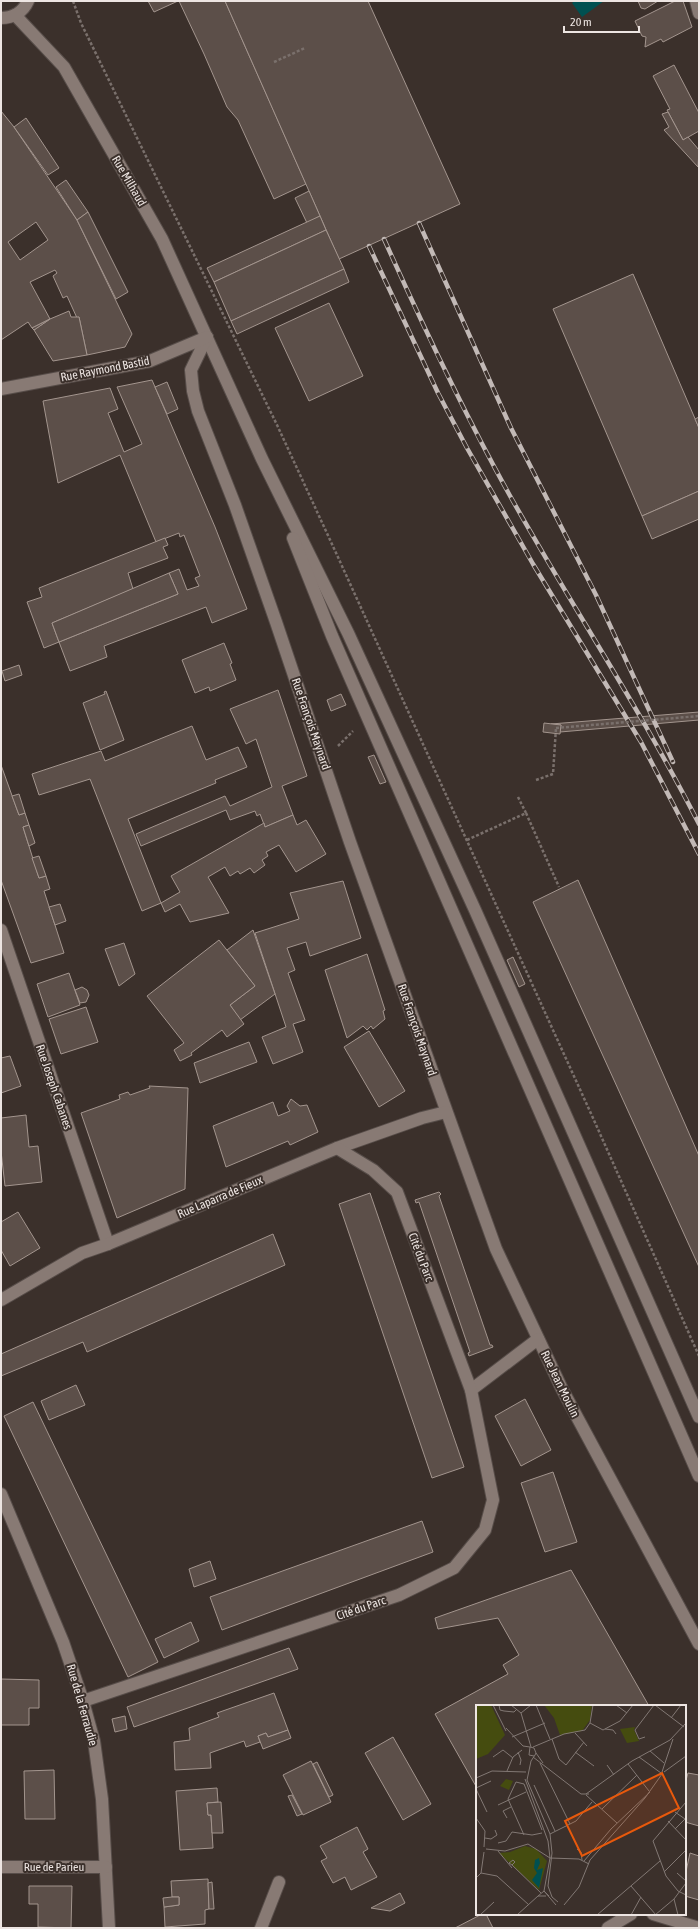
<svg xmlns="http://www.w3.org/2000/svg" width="700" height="1929" font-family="'Asap Condensed',sans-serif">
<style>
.water{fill:#005051}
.building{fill:#5c4f49;stroke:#a3958e;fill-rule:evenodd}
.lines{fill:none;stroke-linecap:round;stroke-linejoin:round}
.minor-casing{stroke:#574d49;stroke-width:14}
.path{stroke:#7a706c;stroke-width:2.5;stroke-dasharray:3 2;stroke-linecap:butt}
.minor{stroke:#887a74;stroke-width:12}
.rail-casing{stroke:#c2b9b6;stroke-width:4.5}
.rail{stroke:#3b302b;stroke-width:3;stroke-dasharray:9;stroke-linecap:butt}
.path-bridge{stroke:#7a706c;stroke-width:2.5;stroke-dasharray:3 2;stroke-linecap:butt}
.labels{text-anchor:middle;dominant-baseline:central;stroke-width:4;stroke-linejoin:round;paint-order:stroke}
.street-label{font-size:12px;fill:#ede5e2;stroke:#3b302b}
.inset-road{fill:none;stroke:#827874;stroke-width:1}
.view{fill:#e8590c;fill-opacity:0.15;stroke:#e8590c;stroke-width:2}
.inset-edge{fill:none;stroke:#ede5e2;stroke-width:2}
</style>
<rect width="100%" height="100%" fill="#3b302b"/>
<polygon class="water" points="575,1 604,1 582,17 572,3"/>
<g class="building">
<polygon points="148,1 178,1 154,12"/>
<polygon points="179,1 225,1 306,184 274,199 238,120 227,107 204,54"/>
<polygon points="225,1 368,1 460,204 339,259"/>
<polygon points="638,1 658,1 645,9 641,8"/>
<polygon points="675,1 683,1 692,27 663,42 661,39 645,47 646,37 642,36 635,21"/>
<polygon points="674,65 699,113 699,131 683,140 667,110 670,109 653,76"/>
<path d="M1 111 14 127 77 220 132 334 125 347 87 355 79 317 77 318 67 296 63 298 53 276 57 273 55 270 30 282 50 319 32 328 28 322 1 340ZM36 222 48 240 20 260 8 242Z"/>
<polygon points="668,112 683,140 688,137 699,150 698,167 664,130 669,127 662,114"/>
<polygon points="26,118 59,168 48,175 14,127"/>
<polygon points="66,180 88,212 77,220 56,187"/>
<polygon points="309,191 320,216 307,223 295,198"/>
<polygon points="88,212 128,292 116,299 77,220"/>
<polygon points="320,216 326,230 214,282 207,268"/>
<polygon points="326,230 344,269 231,321 214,282"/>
<polygon points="344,269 349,282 237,334 231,321"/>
<polygon points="633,274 699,428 699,491 642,516 553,309"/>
<polygon points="329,303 363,376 309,401 275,328"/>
<polygon points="69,311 71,317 79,317 87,355 53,361 34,330 50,319"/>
<polygon points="50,319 34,330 32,328"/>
<polygon points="152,380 215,527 247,609 212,623 206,607 104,646 107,657 70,671 59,642 178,594 169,573 179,569 187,590 199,586 195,578 200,576 184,535 180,537 179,533 156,542 120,455 58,483 43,401 110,388 118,409 108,413 124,452 142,444 117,387"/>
<polygon points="167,382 178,409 167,414 155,387"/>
<polygon points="699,417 699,428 695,419"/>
<polygon points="699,491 699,519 652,539 642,516"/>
<polygon points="165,538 168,545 163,547 168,558 128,573 133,589 52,623 59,642 44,648 27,602 42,597 39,588"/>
<polygon points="169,573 178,594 59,642 52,623"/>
<polygon points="224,643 232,663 230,664 236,680 210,691 209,687 195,693 182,660"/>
<polygon points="19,665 22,675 5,681 2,671"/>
<polygon points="278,690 307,776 282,786 293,815 265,827 260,814 257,816 255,811 230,820 226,810 141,846 136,834 225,796 230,806 272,787 256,739 246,744 230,709"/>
<polygon points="106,691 124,740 100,750 83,703 105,694 104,692"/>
<polygon points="341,694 346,705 331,711 327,700"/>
<polygon points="699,712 699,720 560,732 561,725 551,724"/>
<polygon points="544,723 561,725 560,734 543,732"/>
<polygon points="192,726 206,760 238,747 247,767 215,780 216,783 128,819 161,903 142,911 90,779 39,795 32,774 101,751 105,761"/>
<polygon points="374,755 386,782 380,784 368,757"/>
<polygon points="1,765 19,815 25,813 29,825 23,827 39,878 46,876 50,889 44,891 64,953 31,963 1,880"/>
<polygon points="19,794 25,813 19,815 12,796"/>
<polygon points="293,815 297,825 306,820 326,854 296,872 279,845 266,852 268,856 262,860 265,865 254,873 250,868 240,874 238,871 230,876 225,867 208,877 229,913 190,922 180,904 165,912 161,903 180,892 171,876 264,823 265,827"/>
<polygon points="29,825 35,843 29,846 23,827"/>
<polygon points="39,856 46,876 39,878 32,858"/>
<polygon points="578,880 699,1156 699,1267 533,902"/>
<polygon points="343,881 361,938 310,956 306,942 287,948 295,970 288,973 305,1020 293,1024 303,1052 273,1064 262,1037 286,1027 255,933 299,919 290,893"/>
<polygon points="60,904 66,921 55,925 49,907"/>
<polygon points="253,930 275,994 240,1020 230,1005 255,986 227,950"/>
<polygon points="219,940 255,986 230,1005 244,1024 227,1037 222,1030 191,1053 192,1055 180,1061 174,1050 184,1043 147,996"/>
<polygon points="124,943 135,974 119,986 105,949"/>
<polygon points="367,954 385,1010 383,1011 385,1019 373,1029 371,1026 367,1030 363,1026 347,1038 325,970"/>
<polygon points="513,957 525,984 519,987 507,960"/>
<polygon points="69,973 80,1005 48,1017 37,984"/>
<polygon points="82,987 87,990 89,995 86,1002 80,1003 75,990"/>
<polygon points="86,1007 98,1042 61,1054 49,1019"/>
<polygon points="369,1031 405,1091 379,1107 344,1047"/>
<polygon points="249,1042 257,1062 200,1083 194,1063"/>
<polygon points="10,1056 21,1086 1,1093 1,1058"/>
<polygon points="149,1086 188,1088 185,1189 117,1218 81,1113 120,1099 119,1095 128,1092 130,1095 150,1088"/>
<polygon points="291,1099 300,1106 307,1105 318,1132 290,1145 288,1141 226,1167 213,1126 273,1102 278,1116 290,1111 287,1106"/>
<polygon points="26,1115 29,1147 38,1146 42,1182 5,1186 1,1151 1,1118"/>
<polygon points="439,1192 441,1194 439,1196 490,1345 492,1345 493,1347 469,1356 468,1353 470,1352 419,1202 416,1203 415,1200"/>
<polygon points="370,1193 464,1467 432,1478 339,1204"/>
<polygon points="18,1212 40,1248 10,1266 1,1250 1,1222"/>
<polygon points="273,1234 285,1265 87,1352 83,1342 1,1376 1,1354"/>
<polygon points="76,1385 85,1405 49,1420 41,1401"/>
<polygon points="525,1399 551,1450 521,1466 495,1416"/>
<polygon points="33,1402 158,1662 128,1677 4,1416"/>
<polygon points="553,1472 577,1542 545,1552 521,1483"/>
<polygon points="422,1521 433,1552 222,1630 210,1597"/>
<polygon points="210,1561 216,1579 194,1587 189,1569"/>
<polygon points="571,1570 649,1706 477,1706 477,1788 435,1714 508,1674 503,1665 519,1655 498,1618 438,1629 435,1618"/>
<polygon points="191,1622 199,1641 164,1658 155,1639"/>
<polygon points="289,1648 298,1669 134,1727 127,1707"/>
<polygon points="1,1679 39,1680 39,1708 29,1708 29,1725 1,1725"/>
<polygon points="274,1693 288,1730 268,1737 266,1733 258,1736 260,1742 246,1747 244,1741 210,1753 211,1768 175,1770 174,1742 190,1740 189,1728 219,1717 217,1713"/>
<polygon points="125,1716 127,1729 115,1732 112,1719"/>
<polygon points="288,1730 291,1738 263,1749 258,1736 266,1733 268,1737"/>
<polygon points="393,1737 431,1804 403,1820 365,1753"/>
<polygon points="311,1761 331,1802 303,1815 283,1775"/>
<polygon points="317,1762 333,1795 329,1797 313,1764"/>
<polygon points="54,1770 55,1819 25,1819 24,1771"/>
<polygon points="688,1773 699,1775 699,1826 685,1822 685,1784"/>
<polygon points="217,1788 218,1802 207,1803 208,1815 211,1815 213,1848 180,1850 176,1791"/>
<polygon points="292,1795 302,1814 297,1816 288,1796"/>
<polygon points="221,1802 223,1833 212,1833 211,1815 208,1815 207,1803"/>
<polygon points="357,1827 368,1849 363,1852 377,1877 351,1890 345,1877 333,1883 321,1861 327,1858 320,1846"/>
<polygon points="690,1853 699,1856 699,1900 685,1896 685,1876"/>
<polygon points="208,1879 209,1909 205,1910 205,1924 165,1927 164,1907 179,1905 179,1897 172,1897 171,1881"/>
<polygon points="212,1882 214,1909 209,1909 208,1883"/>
<polygon points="29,1886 72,1886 71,1928 38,1927 38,1904 29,1904"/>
<polygon points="400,1893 405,1903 390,1911 371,1908"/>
<polygon points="172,1897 179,1897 179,1905 164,1907 163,1898"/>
<polygon points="482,1914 486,1914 493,1928 455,1928"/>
</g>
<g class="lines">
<defs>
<g id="minor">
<polyline points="696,1 699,13"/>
<polyline points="15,15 64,67 162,239 262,459 348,633 475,910 699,1417"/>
<path d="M1 18C13 18 23 12 28 1"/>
<polyline points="207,337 191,370 193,391 198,411 235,505 276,622 350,842 496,1249 562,1389 699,1644"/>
<polyline points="1,389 150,361 207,337"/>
<polyline points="293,538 332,636 699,1476"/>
<polyline points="1,930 108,1244"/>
<polyline points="1,1300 82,1253 108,1244 337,1148 422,1118 446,1112"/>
<polyline points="471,1390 538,1339"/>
<polyline points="1,1494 63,1642 83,1701 94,1741 102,1799 109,1928"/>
<polyline points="83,1701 399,1595 454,1568 485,1530 493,1500 471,1390 397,1192 373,1170 337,1148"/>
<polyline points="1,1867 106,1867"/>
<polyline points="653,1914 699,1928"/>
<polyline points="261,1928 279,1882"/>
<polyline points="608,1928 631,1914"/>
</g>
</defs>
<use href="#minor" class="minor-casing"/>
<g class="path">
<polyline points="73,1 81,23 278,427 337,555 593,1118 699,1356"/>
<polyline points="274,62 305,48"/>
<polyline points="338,746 353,731"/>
<polyline points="536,780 553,774 556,728"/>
<polyline points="518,797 526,813"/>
<polyline points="467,840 526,813 559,887"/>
</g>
<use href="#minor" class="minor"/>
<defs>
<g id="rail">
<polyline points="419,223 511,428 596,595 673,762"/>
<path d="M384 239C423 326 463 411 509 494 571 605 641 710 699 824"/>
<polyline points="369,246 438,393 467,448 533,564 641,742 699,854"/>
</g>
</defs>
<use href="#rail" class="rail-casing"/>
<use href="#rail" class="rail"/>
<polyline class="path-bridge" points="556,728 699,716"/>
</g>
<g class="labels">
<g class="street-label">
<text transform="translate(129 181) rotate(60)">Rue Milhaud</text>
<text transform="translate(105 369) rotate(-11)">Rue Raymond Bastid</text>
<text transform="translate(311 724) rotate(71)">Rue François Maynard</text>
<text transform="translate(417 1030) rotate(71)">Rue François Maynard</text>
<text transform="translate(54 1087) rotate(71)">Rue Joseph Cabanes</text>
<text transform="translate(220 1197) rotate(-23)">Rue Laparra de Fieux</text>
<text transform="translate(421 1257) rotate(69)">Cité du Parc</text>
<text transform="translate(560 1384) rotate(64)">Rue Jean Moulin</text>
<text transform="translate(361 1608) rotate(-19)">Cité du Parc</text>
<text transform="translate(82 1705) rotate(74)">Rue de la Ferraudie</text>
<text x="54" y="1867">Rue de Parieu</text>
</g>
</g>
<g transform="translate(476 1705)">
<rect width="210" height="210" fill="#3b302b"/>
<path d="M0 0H15L29 30 12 49 0 54ZM68 0H116L114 15 106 26 84 30 78 13ZM159 22 158 25 163 36 151 38 144 24ZM30 74 37 76 33 85 24 81ZM49 141 60 144 71 156 63 185 23 148 34 147Z" fill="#454c0f"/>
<path d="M63 153 64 158 61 165 67 163 63 183 56 175 61 168 58 163 59 155Z" fill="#005051"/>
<path class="inset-road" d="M17 0 30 26M23 0 24 5 28 6 38 7 41 4M35 0 45 8M60 0 74 34M140 0 151 8M179 0 208 22M45 8 55 42M45 8 55 0M195 13 205 0M114 18 127 25 144 16 157 0M30 23 47 41 54 42M129 24 137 25 140 29M99 28 111 41M36 32 69 18M169 32 163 34 159 25 178 0M76 34 83 54 90 60 108 37M57 42 88 29 109 25 114 18 117 0M174 46 188 58M42 47 45 55 44 60M99 47 118 61M60 48 67 58M58 51 53 50 54 42 58 43 60 48 59 50 55 56 51 75 74 129 76 148 72 181 76 192 82 197M17 52 27 45 37 53M57 52 105 89H113M163 52 185 68M64 58 94 119M152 59 173 86M131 60 138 70M31 66 37 52 46 45M186 67 197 34M188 67 210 51M0 73 16 66 50 67M49 74 72 136 74 153 68 186 80 200M48 79 40 77 32 94 48 130M48 79 66 125M58 80 79 126M0 83 15 76M0 84 11 107M110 89 156 56 194 35 210 18M110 90 141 118M169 93 186 69M210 97 177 136 190 171 202 186 210 190M22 100 50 87M126 104 161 70M199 107 209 114M0 113 9 126 8 142M31 113 27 106 35 102M192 116 210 135M199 124 209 114M74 129 100 116 116 97M9 133 15 134 21 130 19 125M22 138 30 136 36 127 56 130 66 128M10 144 29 146 52 139 74 153 103 154 113 159M101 144 105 147 106 155M22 146 36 163M108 156 135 124 174 87M36 160 33 158 37 155 39 157 36 160 65 188M188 167 210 145M5 168 21 171 53 200M201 168 210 176M0 173 5 168 8 147M155 181 180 210M70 191H62L68 186 73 191M198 194 202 210M88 200 103 182 114 155 169 93M4 210 18 197M41 210 62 191M121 210 184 156M155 210 165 192M179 210 198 194 210 178"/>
<path class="view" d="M186 68 203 103 106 151 89 116Z"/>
<rect width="210" height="210" class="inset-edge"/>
</g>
<rect width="700" height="1929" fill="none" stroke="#ede5e2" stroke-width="4"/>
<path d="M564 26v6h75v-6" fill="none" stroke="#ede5e2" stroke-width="2"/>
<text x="570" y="26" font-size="12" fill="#ede5e2" stroke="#3b302b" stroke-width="3" paint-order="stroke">20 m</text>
</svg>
